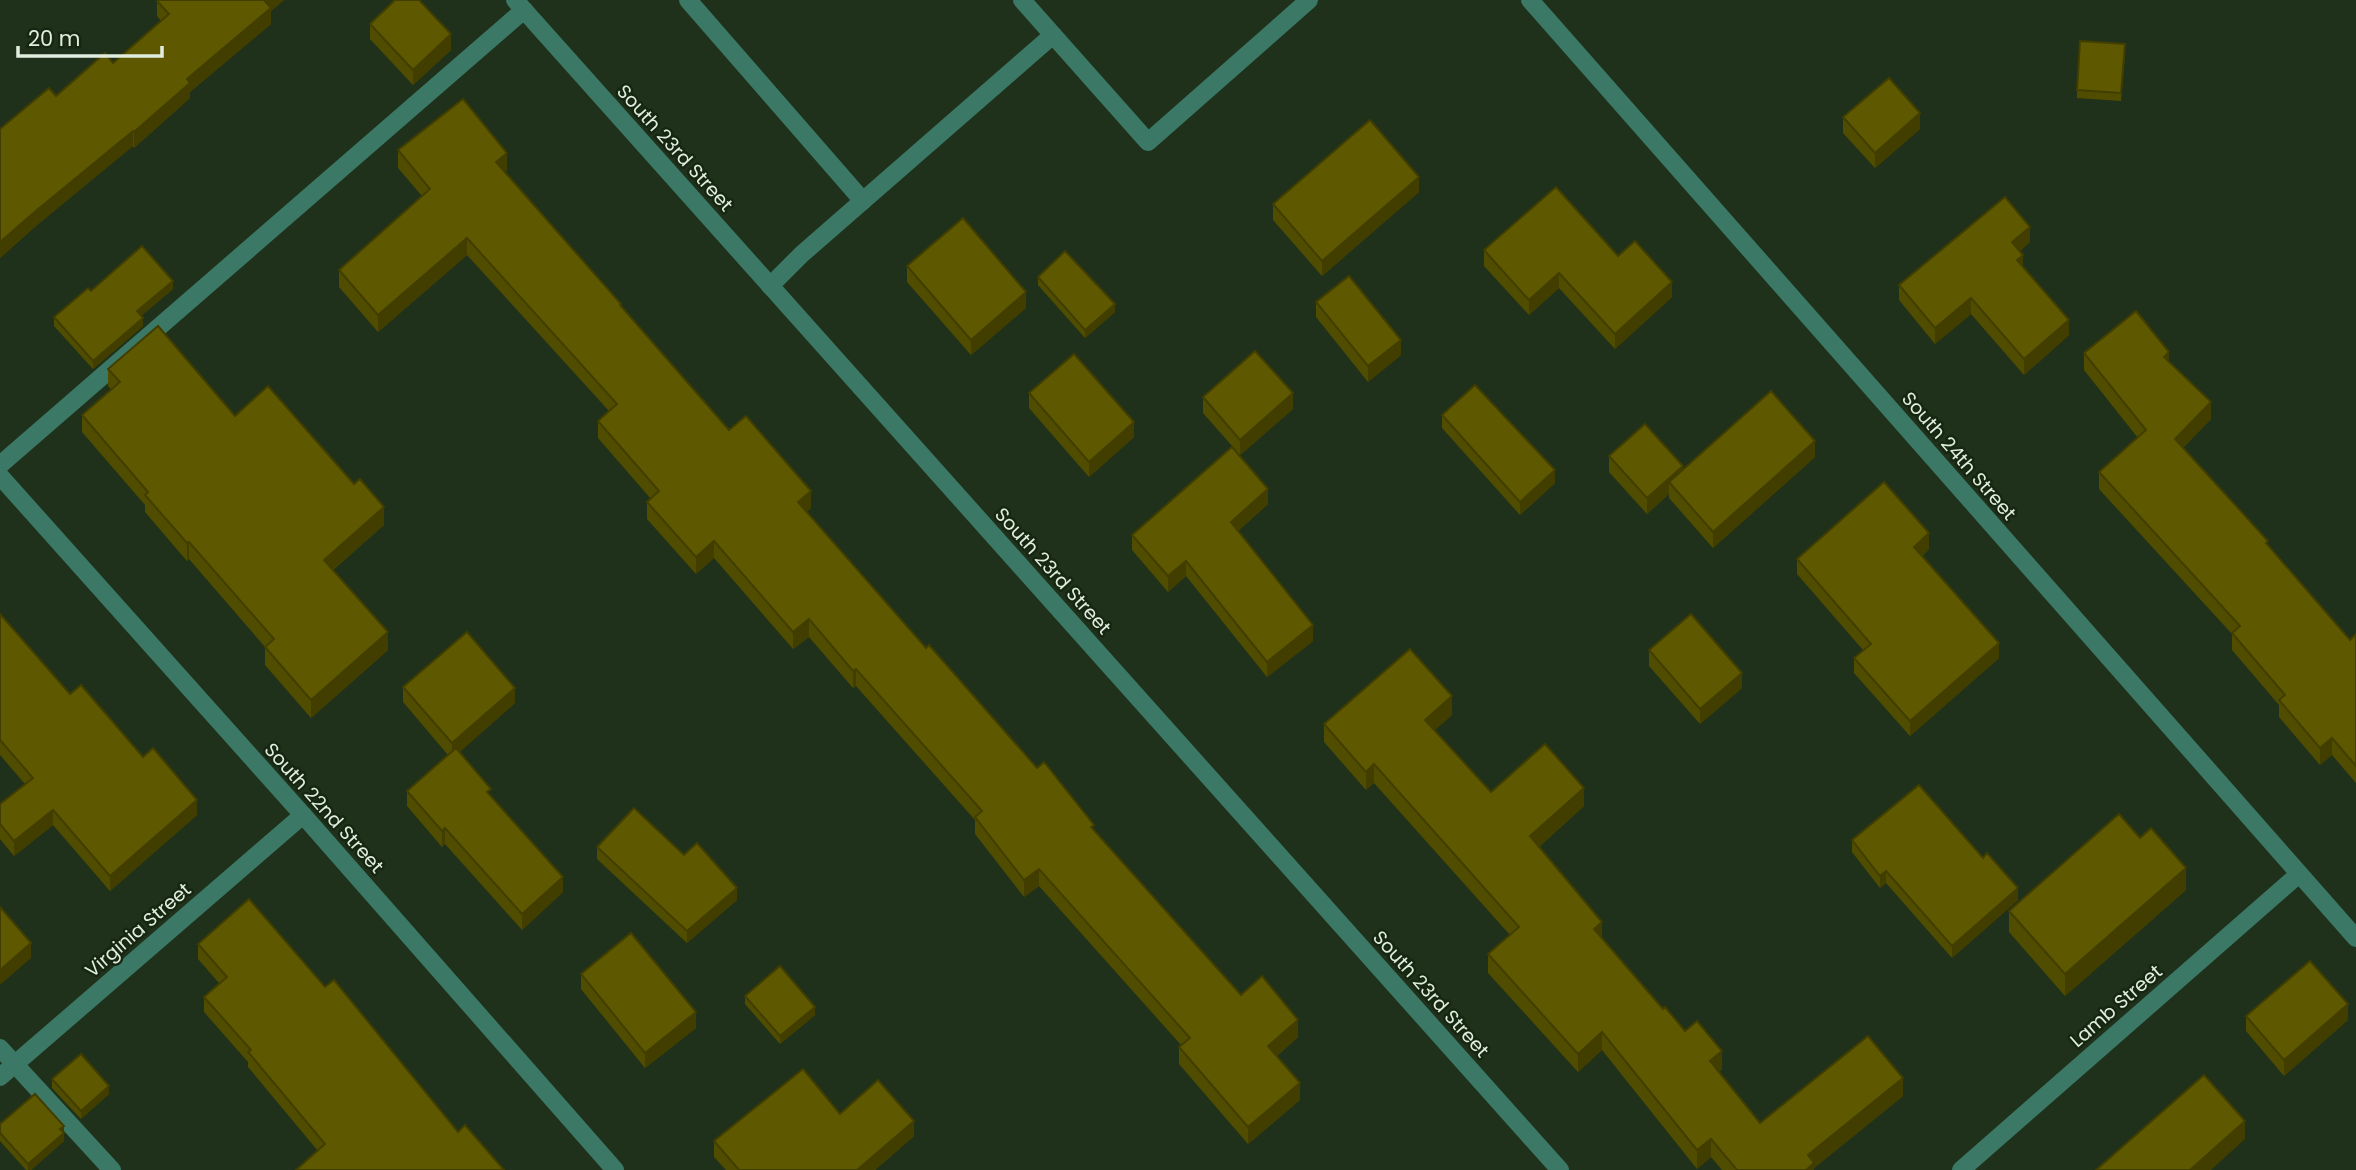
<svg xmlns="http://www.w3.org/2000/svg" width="2356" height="1170" font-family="Poppins,sans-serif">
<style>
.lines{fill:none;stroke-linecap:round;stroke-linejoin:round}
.lane{stroke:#3b7866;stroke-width:18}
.street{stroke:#3b7866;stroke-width:18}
.wall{fill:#514d00}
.shaded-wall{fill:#423e00}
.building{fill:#5e5900;stroke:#423e00;stroke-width:2}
.labels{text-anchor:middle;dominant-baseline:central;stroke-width:5;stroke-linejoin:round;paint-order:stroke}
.street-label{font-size:19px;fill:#e1edde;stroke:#162711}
</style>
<rect width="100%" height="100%" fill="#1f311a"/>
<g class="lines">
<g class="lane">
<polyline points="688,0 863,201"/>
<polyline points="1053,35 1148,142 1309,0"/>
<polyline points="770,286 802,254 1053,35 1022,0"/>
<polyline points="0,465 524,10"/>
<polyline points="0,1048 112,1170"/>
</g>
<g class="street">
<polyline points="515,0 1560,1170"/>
<polyline points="1530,0 2356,938"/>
<polyline points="0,476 303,815 615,1170"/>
<polyline points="0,1077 303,815"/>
<polyline points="1961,1170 2299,874"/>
</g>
</g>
<g class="wall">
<polygon points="158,0 284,0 271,11 271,24 190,92 190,98 134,148 133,146 37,225 0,258 0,129 113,63 161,21 157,16 157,1"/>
<polygon points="370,24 451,50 413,85 370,39"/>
<polygon points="2125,52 2121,101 2077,98 2077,90"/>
<polygon points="1843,117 1920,129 1875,168 1843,133"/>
<polygon points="398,150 507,170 505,172 729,430 811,508 807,512 926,648 1094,831 1241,995 1298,1037 1277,1056 1300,1100 1248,1144 1179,1064 1179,1047 1181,1045 1039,886 1024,897 975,834 975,820 856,686 853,688 809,637 793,649 714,558 696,574 647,519 647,502 651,499 598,438 598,421 609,411 467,255 378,332 339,287 339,270 422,196 398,168"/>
<polygon points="1419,192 1322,276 1273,220 1273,204"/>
<polygon points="2030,242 2020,251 2023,267 2069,335 2024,375 1971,314 1935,344 1899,300 1899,285"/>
<polygon points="1484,250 1618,256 1672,297 1615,349 1559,288 1529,315 1484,266"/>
<polygon points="907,266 1026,308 971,355 907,282"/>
<polygon points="1038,277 1115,312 1085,338 1038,285"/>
<polygon points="173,289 141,316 143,326 93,369 54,326 54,317 91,291"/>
<polygon points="1316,302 1401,355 1368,382 1316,317"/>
<polygon points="2084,353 2169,362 2211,419 2183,448 2350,640 2356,634 2356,783 2332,755 2320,765 2279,717 2279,705 2232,650 2232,634 2099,489 2099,472 2138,438 2084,370"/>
<polygon points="108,369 235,416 384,525 333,570 388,650 311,718 265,665 265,647 189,559 187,561 145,512 145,505 82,432 82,415 111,389 108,386"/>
<polygon points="1029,393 1134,437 1089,477 1029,408"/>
<polygon points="1203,397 1293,409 1240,455 1203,413"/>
<polygon points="1442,415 1555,483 1520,515 1442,428"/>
<polygon points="1609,456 1683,470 1815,457 1713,548 1669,498 1669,494 1647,514 1609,472"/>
<polygon points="1268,504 1238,531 1313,641 1267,677 1186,576 1168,592 1132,550 1132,535"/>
<polygon points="1929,549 1922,556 1999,658 1910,736 1854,673 1854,658 1863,650 1797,574 1797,559"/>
<polygon points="0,614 70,694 143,757 197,815 110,891 53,825 14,856 0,839 0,804 25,784 0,755"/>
<polygon points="1649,650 1742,688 1700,724 1649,666"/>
<polygon points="403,687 515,703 459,752 491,797 563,892 522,930 445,844 442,847 407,806 407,791 448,755 403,702"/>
<polygon points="1452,715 1434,730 1491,792 1584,806 1539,847 1602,939 1663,1009 1722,1069 1719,1072 1760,1123 1903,1096 1814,1168 1814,1170 1722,1170 1711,1157 1697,1169 1602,1050 1578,1072 1488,973 1488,954 1510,935 1374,783 1366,790 1324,742 1324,724"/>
<polygon points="2140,838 2186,890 2065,996 2009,932 2009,911"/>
<polygon points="1852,840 2018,900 1952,958 1886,883 1880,888 1852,852"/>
<polygon points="597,847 684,855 737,900 687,943 597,859"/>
<polygon points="198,944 325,987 458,1132 504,1170 318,1151 248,1067 248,1062 204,1012 204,997 219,983 198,959"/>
<polygon points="581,974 696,1028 645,1068 581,989"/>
<polygon points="745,996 815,1015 780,1044 745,1004"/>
<polygon points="2246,1016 2348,1020 2284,1076 2246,1031"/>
<polygon points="52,1079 109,1094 81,1119 52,1088"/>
<polygon points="840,1114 914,1136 875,1170 726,1170 714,1157 714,1141"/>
<polygon points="0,1124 64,1126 64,1141 31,1170 26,1170 0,1141"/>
</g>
<g class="shaded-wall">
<polygon points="264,0 284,0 271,11 271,24 190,92 190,98 134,148 134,132 187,79"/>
<polygon points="451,34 451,50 413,85 413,70"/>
<polygon points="1920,113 1920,129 1875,168 1875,153"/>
<polygon points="133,131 133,146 37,225 0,258 0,242 37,210"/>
<polygon points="507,153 507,170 496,179 496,162"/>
<polygon points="1419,177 1419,192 1322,276 1322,261"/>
<polygon points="2030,227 2030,242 2012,257 2012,242"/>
<polygon points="467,238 467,255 378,332 378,315"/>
<polygon points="2023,255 2023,271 2017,260"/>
<polygon points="1559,273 1559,288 1529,315 1529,300"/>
<polygon points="173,281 173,289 137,319 137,311"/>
<polygon points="1672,282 1672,297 1615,349 1615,334"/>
<polygon points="1026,292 1026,308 971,355 971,340"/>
<polygon points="1971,298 1971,314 1935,344 1935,328"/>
<polygon points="1115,304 1115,312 1085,338 1085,330"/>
<polygon points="143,318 143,326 93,369 93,361"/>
<polygon points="2069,320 2069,335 2024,375 2024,359"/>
<polygon points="1401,340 1401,355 1368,382 1368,366"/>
<polygon points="2169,352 2169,369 2164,357"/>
<polygon points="1293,393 1293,409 1240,455 1240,440"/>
<polygon points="2211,402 2211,419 2175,456 2175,439"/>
<polygon points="1134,422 1134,437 1089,477 1089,462"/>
<polygon points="1815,441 1815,457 1713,548 1713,532"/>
<polygon points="1683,466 1683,482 1669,482 1669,494 1647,514 1647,498"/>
<polygon points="1555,470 1555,483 1520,515 1520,502"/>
<polygon points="1268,489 1268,504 1231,537 1231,522"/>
<polygon points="811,491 811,508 798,519 798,502"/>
<polygon points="384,507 384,525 324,577 324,560"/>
<polygon points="1929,533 1929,549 1914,562 1914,547"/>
<polygon points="714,541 714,558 696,574 696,557"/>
<polygon points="189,542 189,559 187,561 187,543"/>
<polygon points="1186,561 1186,576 1168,592 1168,576"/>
<polygon points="809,619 809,637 793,649 793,632"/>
<polygon points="1313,625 1313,641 1267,677 1267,662"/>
<polygon points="388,632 388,650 311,718 311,700"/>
<polygon points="1999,643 1999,658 1910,736 1910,721"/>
<polygon points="856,669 856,686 853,688 853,671"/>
<polygon points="1742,673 1742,688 1700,724 1700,709"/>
<polygon points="515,688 515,703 452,759 452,743"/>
<polygon points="1452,696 1452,715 1425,739 1425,720"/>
<polygon points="2332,738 2332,755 2320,765 2320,748"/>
<polygon points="1374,764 1374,783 1366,790 1366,772"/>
<polygon points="1584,788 1584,806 1530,855 1530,836"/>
<polygon points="197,800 197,815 110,891 110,876"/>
<polygon points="53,810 53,825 14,856 14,841"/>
<polygon points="445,828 445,844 442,847 442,831"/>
<polygon points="2186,868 2186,890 2065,996 2065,974"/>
<polygon points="1039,869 1039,886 1024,897 1024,880"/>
<polygon points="1886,871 1886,883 1880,888 1880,876"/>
<polygon points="563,877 563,892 522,930 522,914"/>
<polygon points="737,888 737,900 687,943 687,931"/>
<polygon points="2018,888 2018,900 1952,958 1952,946"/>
<polygon points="1602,922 1602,940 1594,929"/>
<polygon points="31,943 31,958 0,985 0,970"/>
<polygon points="2348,1004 2348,1020 2284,1076 2284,1060"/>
<polygon points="815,1007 815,1015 780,1044 780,1036"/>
<polygon points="696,1012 696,1028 645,1068 645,1053"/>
<polygon points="1298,1020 1298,1037 1268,1063 1268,1046"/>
<polygon points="1602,1032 1602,1050 1578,1072 1578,1054"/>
<polygon points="1722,1051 1722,1069 1710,1079 1710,1061"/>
<polygon points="1903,1078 1903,1096 1814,1168 1814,1170 1806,1170 1808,1155"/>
<polygon points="1300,1083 1300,1100 1248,1144 1248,1127"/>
<polygon points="109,1086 109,1094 81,1119 81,1111"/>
<polygon points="914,1121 914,1136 875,1170 857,1170"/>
<polygon points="2245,1121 2245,1139 2211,1170 2190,1170"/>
<polygon points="64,1126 64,1141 31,1170 28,1170 28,1164"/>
<polygon points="1711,1139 1711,1157 1697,1169 1697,1150"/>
</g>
<g class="building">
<polygon points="158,0 264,0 271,8 187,79 190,83 134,132 133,131 37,210 0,242 0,129 49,88 56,96 105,53 113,63 169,14 157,1"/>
<polygon points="395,0 419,0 451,34 413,70 370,24"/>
<polygon points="2080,41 2125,44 2121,93 2077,90"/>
<polygon points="1889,78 1920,113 1875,153 1843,117"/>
<polygon points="463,99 507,153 496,162 621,304 620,305 729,430 746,416 811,491 798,502 926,648 929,645 1037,768 1044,762 1094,825 1091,827 1241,995 1262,976 1298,1020 1268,1046 1300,1083 1248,1127 1179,1047 1190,1038 1039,869 1024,880 975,817 982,811 856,669 853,671 809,619 793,632 714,541 696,557 647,502 659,491 598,421 617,404 467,238 378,315 339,270 430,189 398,150"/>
<polygon points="1370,120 1419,177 1322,261 1273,204"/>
<polygon points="1556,187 1618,256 1635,241 1672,282 1615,334 1559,273 1529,300 1484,250"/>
<polygon points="2005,197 2030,227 2012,242 2023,255 2017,260 2069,320 2024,359 1971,298 1935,328 1899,285"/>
<polygon points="963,218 1026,292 971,340 907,266"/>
<polygon points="142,246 173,281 137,311 143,318 93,361 54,317 88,288 91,291"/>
<polygon points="1065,251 1115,304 1085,330 1038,277"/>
<polygon points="1349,276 1401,340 1368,366 1316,302"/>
<polygon points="2136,311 2169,352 2164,357 2211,402 2175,439 2268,541 2266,543 2350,640 2356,634 2356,766 2332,738 2320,748 2279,700 2285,695 2232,633 2240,626 2099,472 2146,430 2084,353"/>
<polygon points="158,326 235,416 268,386 354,484 360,479 384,507 324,560 388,632 311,700 265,647 274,639 189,542 187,543 145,495 148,492 82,415 120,382 108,369"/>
<polygon points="1255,351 1293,393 1240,440 1203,397"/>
<polygon points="1074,354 1134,422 1089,462 1029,393"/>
<polygon points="1475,385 1555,470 1520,502 1442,415"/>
<polygon points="1771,391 1815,441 1713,532 1669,482"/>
<polygon points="1645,424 1683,466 1647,498 1609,456"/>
<polygon points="1232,447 1268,489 1231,522 1313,625 1267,662 1186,561 1168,576 1132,535"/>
<polygon points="1884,482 1929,533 1914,547 1999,643 1910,721 1854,658 1871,644 1797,559"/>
<polygon points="0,614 70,694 81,685 143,757 153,748 197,800 110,876 53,810 14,841 0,824 0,804 33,778 0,740"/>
<polygon points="1691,614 1742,673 1700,709 1649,650"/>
<polygon points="467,632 515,688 452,743 403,687"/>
<polygon points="1410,649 1452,696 1425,720 1491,792 1545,744 1584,788 1530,836 1602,922 1594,929 1663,1009 1665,1007 1685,1031 1697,1021 1722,1051 1710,1061 1760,1123 1868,1036 1903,1078 1808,1155 1814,1163 1806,1170 1737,1170 1711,1139 1697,1150 1602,1032 1578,1054 1488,954 1519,927 1374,764 1366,772 1324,724"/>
<polygon points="456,748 491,789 487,792 563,877 522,914 445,828 442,831 407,791"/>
<polygon points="1919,785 1983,858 1987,853 2018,888 1952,946 1886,871 1880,876 1852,840"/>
<polygon points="634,808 684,855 697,843 737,888 687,931 597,847"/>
<polygon points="2119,814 2140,838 2151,828 2186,868 2065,974 2009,911"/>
<polygon points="249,899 325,987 334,980 458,1132 465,1125 504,1170 296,1170 325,1144 248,1052 251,1050 204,997 227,977 198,944"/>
<polygon points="0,907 31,943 0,970"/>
<polygon points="631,933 696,1012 645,1053 581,974"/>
<polygon points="2310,961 2348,1004 2284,1060 2246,1016"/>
<polygon points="780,966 815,1007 780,1036 745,996"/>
<polygon points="81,1054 109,1086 81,1111 52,1079"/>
<polygon points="803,1069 840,1114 878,1080 914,1121 857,1170 739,1170 714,1141"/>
<polygon points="2204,1075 2245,1121 2190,1170 2096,1170"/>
<polygon points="35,1094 64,1126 60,1129 64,1133 28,1164 0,1133 0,1124"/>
</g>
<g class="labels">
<g class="street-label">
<text transform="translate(675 148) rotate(48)">South 23rd Street</text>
<text transform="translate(1959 456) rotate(49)">South 24th Street</text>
<text transform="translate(1053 571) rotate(48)">South 23rd Street</text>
<text transform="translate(324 808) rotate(48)">South 22nd Street</text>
<text transform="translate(138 930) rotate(-41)">Virginia Street</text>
<text transform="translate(1431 994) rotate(48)">South 23rd Street</text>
<text transform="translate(2116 1006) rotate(-41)">Lamb Street</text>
</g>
</g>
<path d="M18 46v10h144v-10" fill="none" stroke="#e1edde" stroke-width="3.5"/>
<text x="28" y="46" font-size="21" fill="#e1edde" stroke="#162711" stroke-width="5" paint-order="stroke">20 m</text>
</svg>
